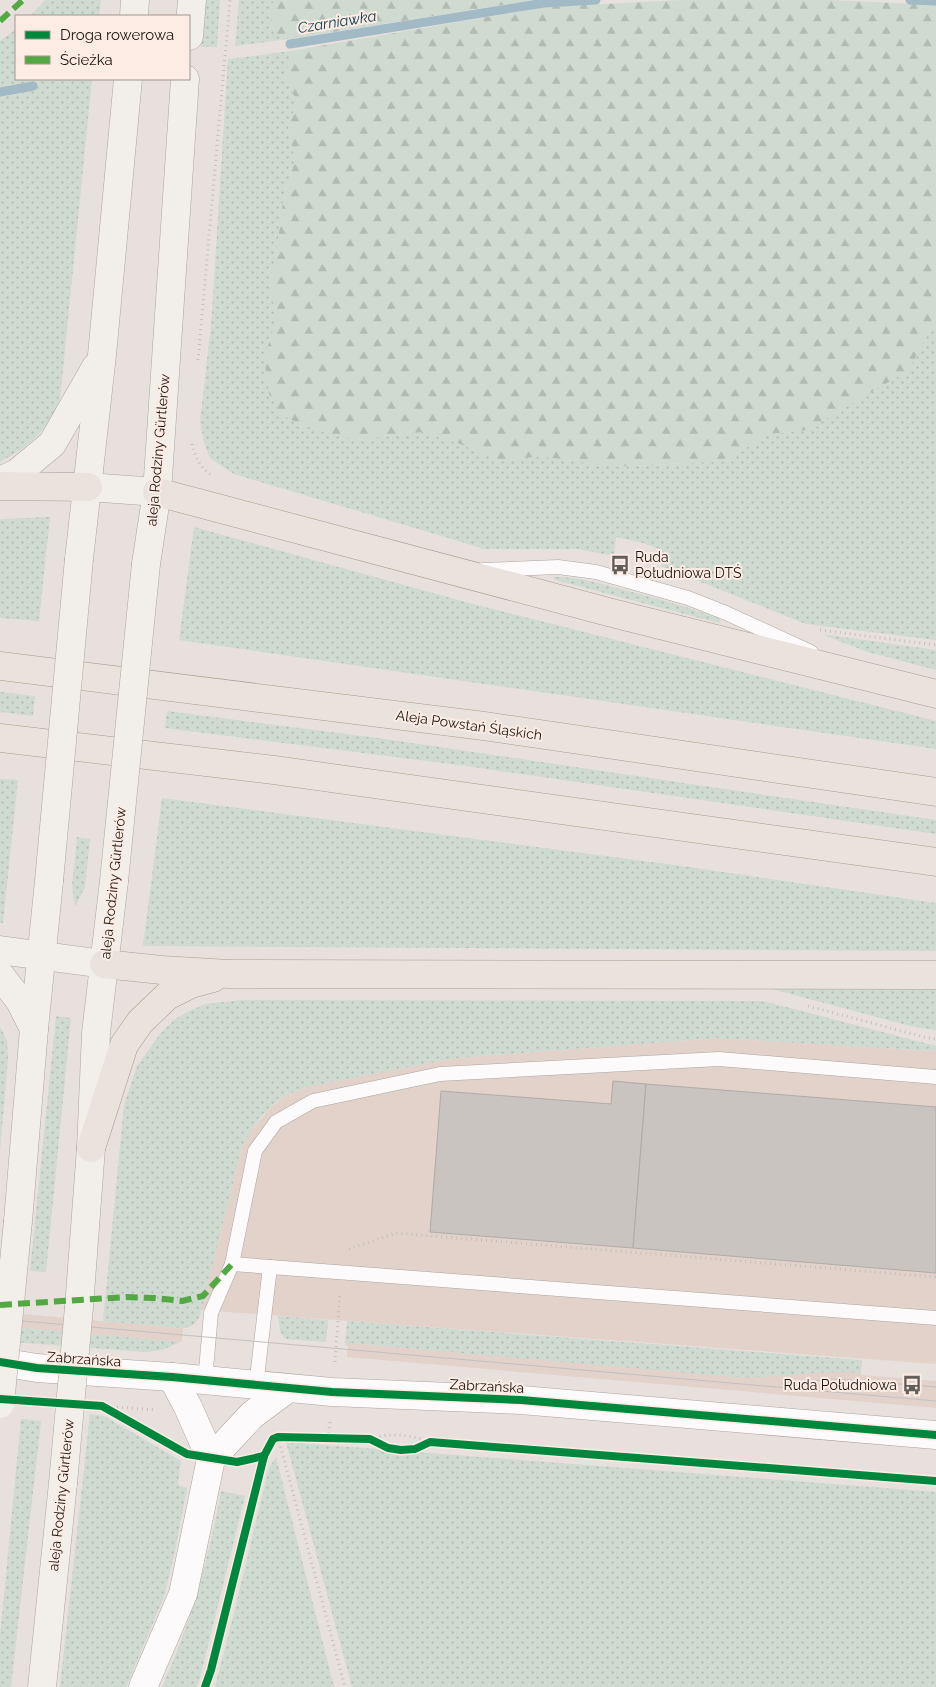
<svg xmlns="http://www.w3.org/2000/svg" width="936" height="1687" font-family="Raleway,sans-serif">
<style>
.built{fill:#e2d2ca}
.grass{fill:url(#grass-dots)}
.forest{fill:url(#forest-firs)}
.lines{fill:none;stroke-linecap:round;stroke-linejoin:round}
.stream{stroke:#a2b9c6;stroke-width:9}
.building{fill:#cac4c0;stroke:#b0aba7}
.service-casing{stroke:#aba5a2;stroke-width:15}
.tertiary-casing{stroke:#aba5a2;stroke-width:29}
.secondary-casing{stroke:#aba5a2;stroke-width:29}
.primary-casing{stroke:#a99b8f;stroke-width:29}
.path{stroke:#c2bfbe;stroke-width:3;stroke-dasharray:1 4;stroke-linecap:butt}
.service{stroke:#fcfafa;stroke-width:14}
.tertiary{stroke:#fcfafa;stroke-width:28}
.secondary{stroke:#f2eeea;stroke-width:28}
.primary{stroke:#eae3dd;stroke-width:28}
.tram{stroke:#c2c0bf;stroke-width:1}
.secondary-bridge-casing{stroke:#aba5a2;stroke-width:29;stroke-linecap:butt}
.secondary-bridge{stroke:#f2eeea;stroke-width:28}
.quiet{stroke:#52a942;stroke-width:6;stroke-dasharray:12 6;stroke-linecap:butt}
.cycleway-casing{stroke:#fcece3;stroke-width:11}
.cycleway{stroke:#00873e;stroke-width:8}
.labels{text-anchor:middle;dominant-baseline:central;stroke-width:4;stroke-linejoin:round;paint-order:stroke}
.street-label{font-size:14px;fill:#1b1613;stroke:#fcece3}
.poi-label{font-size:14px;fill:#1b1613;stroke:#fcece3;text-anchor:start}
.water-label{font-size:15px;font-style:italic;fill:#104057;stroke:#fcece3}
</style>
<defs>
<pattern id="grass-dots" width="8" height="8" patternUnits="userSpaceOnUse" patternTransform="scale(1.25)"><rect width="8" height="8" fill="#cfdad1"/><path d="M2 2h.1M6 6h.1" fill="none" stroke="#b1bab3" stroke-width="1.8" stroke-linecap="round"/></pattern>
<pattern id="forest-firs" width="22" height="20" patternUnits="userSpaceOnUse" patternTransform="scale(1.25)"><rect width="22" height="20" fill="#cfdad1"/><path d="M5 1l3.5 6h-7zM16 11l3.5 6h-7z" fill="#b1bab3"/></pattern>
</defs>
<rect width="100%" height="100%" fill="#e8e0dc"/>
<g class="built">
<polygon points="717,1038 936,1051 936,1364 201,1310 242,1147 249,1133 271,1107 285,1096 307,1087 456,1058"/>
<polygon points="0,1312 183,1328 182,1339 181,1342 0,1326"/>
<polygon points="348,1343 748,1377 826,1372 851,1372 861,1373 861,1375 936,1381 936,1408 347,1357"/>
</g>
<g class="grass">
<polygon points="46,0 101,0 99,16 30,16"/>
<polygon points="206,0 220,0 217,47 201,47"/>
<polygon points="239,0 274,0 269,13 274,33 290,39 235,46"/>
<path d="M16 29V79H92L60 399C45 433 32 444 0 462V41Z"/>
<polygon points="291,51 285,79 297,101 288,127 295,161 284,194 277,247 270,282 276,322 264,358 356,440 422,432 455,442 502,461 539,456 615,467 724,461 769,434 807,430 908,370 929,331 936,323 936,640 806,624 661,566 662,550 643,543 616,537 614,556 578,549 485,549 234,474 210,458 204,443 200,421 211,326 228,59"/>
<polygon points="50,517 39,621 0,618 0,519"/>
<polygon points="194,527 469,603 936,721 936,749 179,640"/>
<path d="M555 577C580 577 603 584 628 591 659 599 690 607 720 619L721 622 719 623 555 580 554 578Z"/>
<polygon points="821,634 936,650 936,670 868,652"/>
<polygon points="0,692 35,696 33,716 0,712"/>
<polygon points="167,711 378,738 936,820 936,834 459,765 165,728"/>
<polygon points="0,779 18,780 3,923 0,923"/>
<polygon points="162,798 682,866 936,903 936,951 143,946"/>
<polygon points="77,837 90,839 85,887 75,907 72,886"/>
<polygon points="772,989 936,989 936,1030 910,1026"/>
<path d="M241 1000 759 1001 767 1002 936 1046V1051L717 1038 456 1058 307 1087C300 1090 292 1092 285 1096 266 1107 252 1128 242 1146L200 1316C196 1324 192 1327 183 1328L103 1321 124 1105 137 1066 160 1034 174 1020 189 1011 206 1004Z"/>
<polygon points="56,1016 71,1018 46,1272 30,1271"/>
<polygon points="0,1026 7,1041 8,1059 0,1151"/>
<polygon points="278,1316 328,1320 326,1342 285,1339 280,1332"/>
<path d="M347 1321 862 1360 861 1373C819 1369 778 1379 736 1377L349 1343 348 1346 345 1345Z"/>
<polygon points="0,1326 181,1342 162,1350 146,1352 0,1341"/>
<polygon points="90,1414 104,1416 181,1461 178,1485 187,1488 175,1551 164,1597 126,1687 60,1687"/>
<polygon points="21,1419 41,1421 11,1687 0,1687 0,1637"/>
<polygon points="286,1442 936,1492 936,1687 352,1687"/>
<polygon points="276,1457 334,1687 215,1687 233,1617 269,1468"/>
<path d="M221 1491 245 1496 200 1678 197 1687H162C190 1624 209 1559 221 1491Z"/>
</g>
<g class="forest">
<polygon points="274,0 533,0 290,39 274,33 269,13"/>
<polygon points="682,0 831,0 936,5 936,323 929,331 909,370 807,430 769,434 724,461 613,467 539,456 502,461 455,442 422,432 356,440 306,428 281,414 269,394 264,358 276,322 270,282 277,247 284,194 295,161 288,127 297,101 285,79 291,51 545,7"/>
</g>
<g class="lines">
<g class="stream">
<polyline points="910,0 936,1"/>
<polyline points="290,44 544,3 596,0"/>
<polyline points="0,92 33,86"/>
</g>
</g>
<g class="building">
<polygon points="613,1081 646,1084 633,1248 430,1232 441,1091 611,1104"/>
<polygon points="646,1084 936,1107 936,1273 633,1248"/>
</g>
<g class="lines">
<defs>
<g id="service">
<polyline points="483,570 558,567 596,572 688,598 726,613 811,652"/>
<polyline points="232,1264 936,1318"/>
<polyline points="205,1381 211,1313 232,1264 255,1151 276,1122 313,1101 440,1074 719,1059 936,1077"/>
<polyline points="256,1386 270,1267"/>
</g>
<g id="tertiary">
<polyline points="0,1362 37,1368 172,1377 332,1392 521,1400 936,1435"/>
<polyline points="172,1377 188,1407 211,1459"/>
<polyline points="143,1687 183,1594 211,1459 252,1415 287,1389"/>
</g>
<g id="secondary">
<polyline points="134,16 135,0"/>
<polyline points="189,36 192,0"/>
<polyline points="0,481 17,473 52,444 96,367"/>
<polyline points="88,487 157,492"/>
<polyline points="79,559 102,355 128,79"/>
<polyline points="146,564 157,492 185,79"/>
<polyline points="0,950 104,964"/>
<polyline points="0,975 20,1001 34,1029"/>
<polyline points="18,1221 34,1029 49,881"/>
<polyline points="79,1307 91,1148 96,1033 114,881"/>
<polyline points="42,1687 63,1483"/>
</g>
<g id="primary">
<polyline points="0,486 88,487"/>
<polyline points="157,492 612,613 936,694"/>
<polyline points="0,666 484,726 936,792"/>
<polyline points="0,738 274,770 936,862"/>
<polyline points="104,964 162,970 229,974 936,975"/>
<polyline points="91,1148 124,1045 140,1022 167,996 191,984 213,978"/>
</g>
</defs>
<use href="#service" class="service-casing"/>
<use href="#tertiary" class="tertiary-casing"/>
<use href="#secondary" class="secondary-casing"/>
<use href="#primary" class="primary-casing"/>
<g class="path">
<polyline points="198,360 230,0"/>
<path d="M192 444C194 455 200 467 210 474"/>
<polyline points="820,630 936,645"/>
<polyline points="808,1006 928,1038 936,1039"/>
<polyline points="349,1249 396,1233 936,1277"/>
<polyline points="335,1362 340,1294"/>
<polyline points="102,1406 156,1410"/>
<polyline points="278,1437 345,1687"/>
<polyline points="328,1438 330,1421"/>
<path d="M370 1439C389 1432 412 1435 430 1442"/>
</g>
<use href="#service" class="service"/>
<use href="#tertiary" class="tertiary"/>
<use href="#secondary" class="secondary"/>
<use href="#primary" class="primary"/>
<g class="tram">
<polyline points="0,1319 936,1401"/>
<polyline points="782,1383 836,1379 936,1387"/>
</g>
<defs>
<g id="secondary-bridge">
<polyline points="49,881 79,559"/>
<polyline points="114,881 146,564"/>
<polyline points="0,1404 18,1221"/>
<polyline points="63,1483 79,1307"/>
</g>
</defs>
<use href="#secondary-bridge" class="secondary-bridge-casing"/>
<use href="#secondary-bridge" class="secondary-bridge"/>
<g class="quiet">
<polyline points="0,21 23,0"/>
<polyline points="0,1305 126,1297 154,1298 182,1301 203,1296 232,1264"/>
</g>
<defs>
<g id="cycleway">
<polyline points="0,1362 37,1368 172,1377 332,1392 521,1400 936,1435"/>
<polyline points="0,1399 102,1406 187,1454 237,1462 264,1456"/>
<polyline points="205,1687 211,1670 264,1456 273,1439 278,1437 370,1439 388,1448 401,1450 415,1449 430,1442 936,1481"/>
</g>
</defs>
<use href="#cycleway" class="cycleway-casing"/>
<use href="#cycleway" class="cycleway"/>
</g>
<defs>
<symbol id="bus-bare" viewBox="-9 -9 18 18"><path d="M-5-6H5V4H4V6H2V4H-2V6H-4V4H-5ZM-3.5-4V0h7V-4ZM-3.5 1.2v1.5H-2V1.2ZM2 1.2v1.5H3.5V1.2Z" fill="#635d59" stroke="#fcece3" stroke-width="2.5" paint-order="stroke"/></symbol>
</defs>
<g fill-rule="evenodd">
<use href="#bus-bare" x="606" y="551" width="28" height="28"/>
<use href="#bus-bare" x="898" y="1371" width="28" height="28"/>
</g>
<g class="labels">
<g class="street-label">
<text transform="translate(158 450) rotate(-85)">aleja Rodziny Gürtlerów</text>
<text transform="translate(469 725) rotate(8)">Aleja Powstań Śląskich</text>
<text transform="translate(113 883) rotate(-84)">aleja Rodziny Gürtlerów</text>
<text transform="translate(84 1359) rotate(4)">Zabrzańska</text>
<text transform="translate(487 1386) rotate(3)">Zabrzańska</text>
<text transform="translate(61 1495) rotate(-84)">aleja Rodziny Gürtlerów</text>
</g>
<g class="poi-label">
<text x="635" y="557">Ruda<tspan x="635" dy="16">Południowa DTŚ</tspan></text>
<text x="897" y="1385" text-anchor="end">Ruda Południowa</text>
</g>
<g class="water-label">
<text transform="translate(337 22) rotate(-9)">Czarniawka</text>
</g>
</g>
<rect x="15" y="15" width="175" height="65" fill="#fcece3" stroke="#a29690"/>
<rect x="25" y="31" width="25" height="8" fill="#00873e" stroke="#a29690"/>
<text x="60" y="40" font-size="15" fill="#1b1613">Droga rowerowa</text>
<rect x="25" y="56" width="25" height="8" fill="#52a942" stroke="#a29690"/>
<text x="60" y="65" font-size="15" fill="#1b1613">Ścieżka</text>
</svg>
